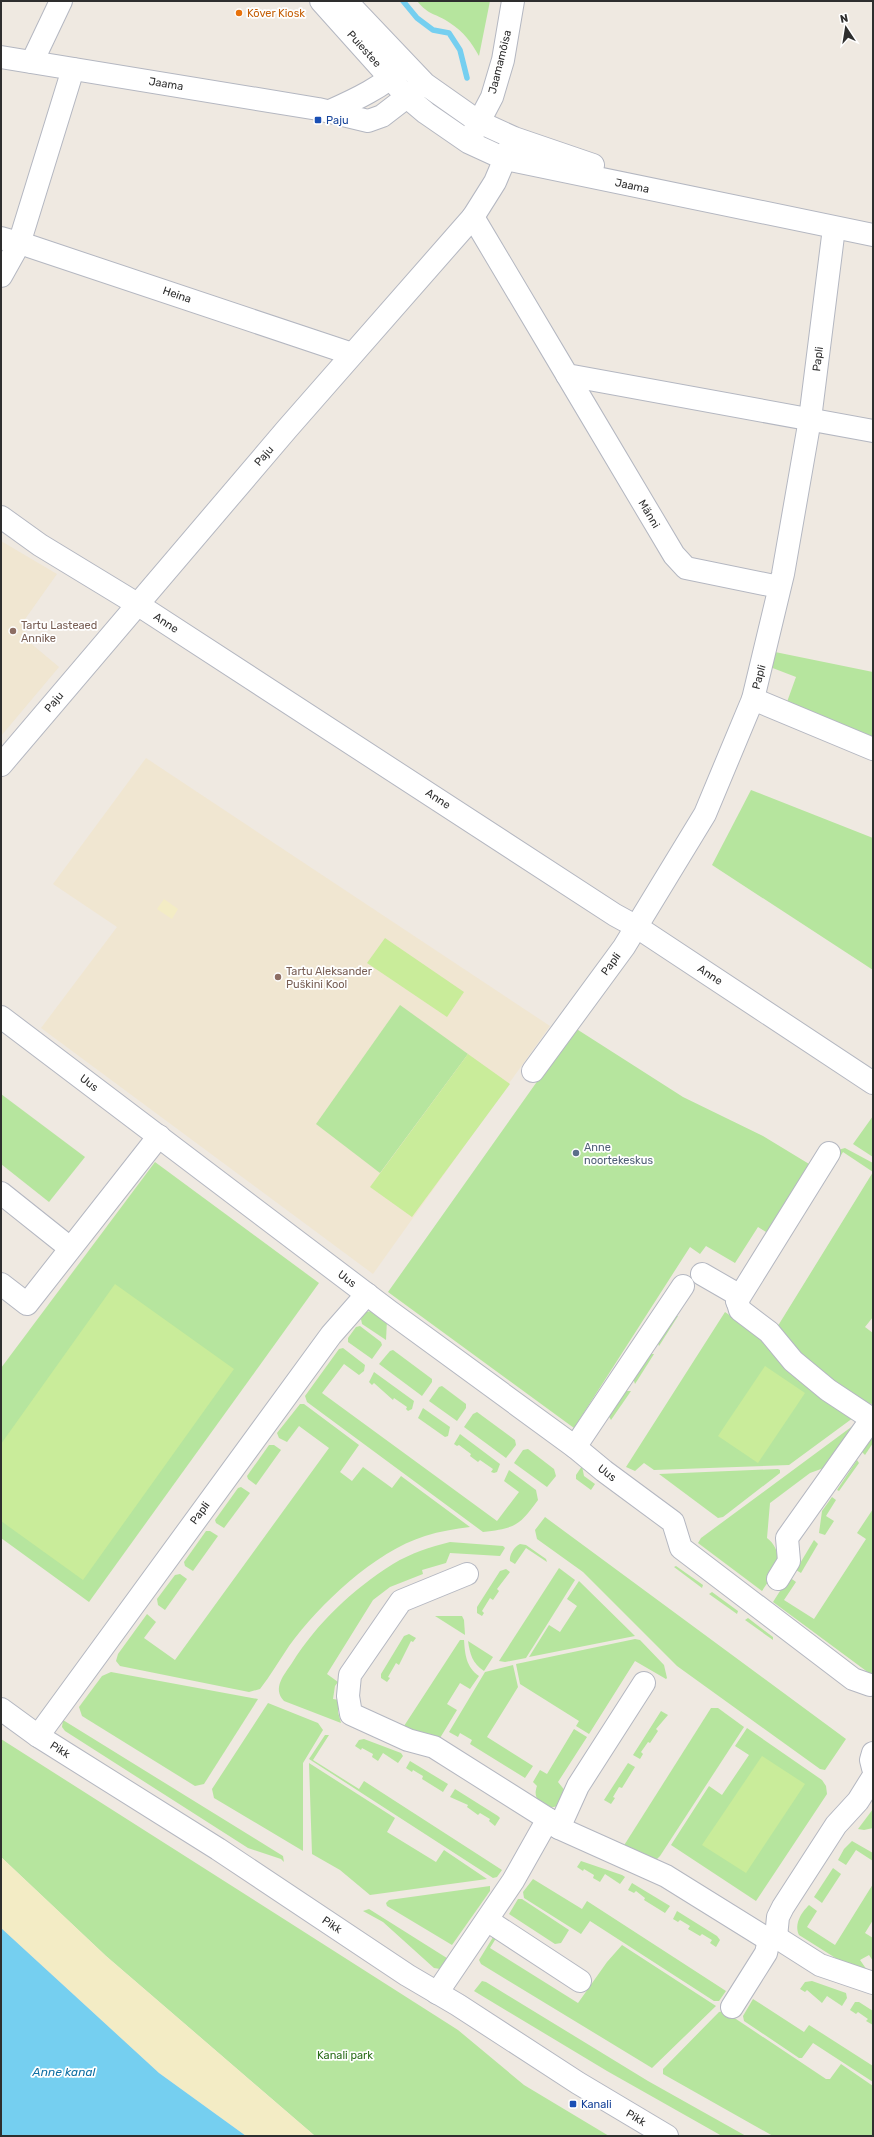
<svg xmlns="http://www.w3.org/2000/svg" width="874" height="2137" font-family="Rubik,sans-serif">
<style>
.education{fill:#f0e6d1}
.green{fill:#b6e59e}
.sand{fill:#f3ecc5}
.pitch{fill:#c9ec9a}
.water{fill:#75cff0}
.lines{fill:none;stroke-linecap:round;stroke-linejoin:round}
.stream{stroke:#75cff0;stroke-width:5.5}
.street-casing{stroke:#b4b7c1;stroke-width:24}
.secondary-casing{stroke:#b4b7c1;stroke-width:24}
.street{stroke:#fff;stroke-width:22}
.secondary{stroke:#fff;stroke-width:22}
.food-dot{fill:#e8710a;stroke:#fff;stroke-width:1.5}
.transit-dot{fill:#1a4fb4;stroke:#fff;stroke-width:1.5}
.education-dot{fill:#8d6e63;stroke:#fff;stroke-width:1.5}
.service-dot{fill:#5c6f8a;stroke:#fff;stroke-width:1.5}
.labels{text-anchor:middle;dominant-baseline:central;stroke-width:3.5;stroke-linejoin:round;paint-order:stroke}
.food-label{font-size:11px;fill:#c56008;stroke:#fff;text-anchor:start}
.street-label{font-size:11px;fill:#2e2e2e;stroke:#fff}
.transit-label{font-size:11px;fill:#164399;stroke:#fff;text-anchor:start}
.education-label{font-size:11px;fill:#785e54;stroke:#fff;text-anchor:start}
.service-label{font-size:11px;fill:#4e5e75;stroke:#fff;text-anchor:start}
.park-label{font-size:11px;fill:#2c6e1b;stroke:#fff}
.water-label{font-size:12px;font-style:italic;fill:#0d6fa3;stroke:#fff}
</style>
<rect width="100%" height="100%" fill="#efe9e1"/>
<g class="education">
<polygon points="1,541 57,574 23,622 28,641 59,667 1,736"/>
<polygon points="146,758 550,1026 373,1274 41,1028 117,927 53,884"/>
</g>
<g class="green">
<path d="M417 1H490L479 56C471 42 464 32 450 23 436 13 429 16 417 1Z"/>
<polygon points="775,652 873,672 873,737 787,702 796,677 770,667"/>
<polygon points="751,790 873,838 873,970 712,865"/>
<polygon points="400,1005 468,1054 380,1173 316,1124"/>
<polygon points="575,1028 683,1097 763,1136 814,1167 771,1235 758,1227 735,1263 706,1246 700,1254 690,1247 574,1428 388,1292"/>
<polygon points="1,1094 85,1157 49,1202 1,1164"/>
<polygon points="873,1116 873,1157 853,1144"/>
<polygon points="845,1148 873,1163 873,1172 843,1152 832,1170 830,1169 838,1150"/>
<polygon points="155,1162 319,1283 89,1602 1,1538 1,1368"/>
<polygon points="873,1172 873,1317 865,1327 873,1333 873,1404 853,1402 828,1384 776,1329"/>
<polygon points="371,1311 387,1320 386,1340 362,1324 361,1319 366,1312"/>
<polygon points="725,1312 761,1337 857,1415 789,1465 654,1470 644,1463 635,1471 626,1467"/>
<polygon points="672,1316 678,1316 659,1346 657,1341"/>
<polygon points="360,1326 381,1342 382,1345 372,1359 348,1342 348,1338 356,1327"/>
<path d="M343 1348 365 1365 364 1371 359 1375 344 1364 322 1393 497 1521 519 1492 504 1481 509 1470 536 1490 538 1500C519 1526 516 1528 483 1532L307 1402 305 1396 339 1349Z"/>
<polygon points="393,1350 432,1379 432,1382 422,1396 379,1364 390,1351"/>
<polygon points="648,1354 654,1354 635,1384 633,1378"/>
<polygon points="374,1372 414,1401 412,1409 408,1411 406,1409 407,1407 394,1398 393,1400 374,1383 372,1385 369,1382"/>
<polygon points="442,1386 466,1404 466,1408 457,1421 429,1401 439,1387"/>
<polygon points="624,1391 631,1391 611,1420 608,1415"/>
<path d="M300 1404H304L359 1445 340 1472 352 1481 363 1467 392 1488 401 1476 470 1527C455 1529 440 1531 425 1536 374 1552 320 1604 289 1646 279 1661 270 1676 260 1689L249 1692 120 1666 116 1661 118 1654 147 1614 156 1622 144 1638 175 1660 329 1448 299 1426 287 1442 279 1438 277 1433Z"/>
<polygon points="423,1408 450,1427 448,1436 445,1437 418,1418"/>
<polygon points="477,1412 515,1440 516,1445 506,1458 464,1427 473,1414"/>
<path d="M858 1422 832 1465 810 1473 770 1503 767 1538C787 1554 774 1574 762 1591L698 1543 701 1538Z"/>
<polygon points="460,1434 500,1464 497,1472 494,1473 491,1472 493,1469 480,1460 478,1462 470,1456 471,1454 459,1445 457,1446 454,1444"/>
<polygon points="873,1435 873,1443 865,1455 862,1452"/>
<polygon points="269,1445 274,1445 281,1450 256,1485 248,1479 247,1476"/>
<polygon points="528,1449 554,1469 556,1476 547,1487 514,1463 523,1450"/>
<polygon points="857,1460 859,1463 839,1491 837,1490"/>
<polygon points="582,1466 584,1476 595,1484 591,1490 576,1479 576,1475"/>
<polygon points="778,1469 780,1470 780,1473 723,1517 718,1518 659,1474"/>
<polygon points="241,1487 250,1493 224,1528 216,1523 215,1520 238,1488"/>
<polygon points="832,1497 836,1500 826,1516 834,1521 825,1535 819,1533 822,1511"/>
<polygon points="873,1509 873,1676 773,1602 789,1577 796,1582 784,1600 814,1619 866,1539 857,1533"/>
<polygon points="545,1517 846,1739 825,1770 820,1769 677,1666 583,1572 537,1539 535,1530"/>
<polygon points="206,1531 210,1531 218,1536 193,1571 185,1566 184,1562"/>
<polygon points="814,1540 818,1544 801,1573 796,1570"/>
<path d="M450 1542 503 1546 505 1548 500 1556 450 1553 446 1563 422 1570 423 1574 390 1587 373 1600 327 1674 338 1682 335 1686 333 1699 339 1700 338 1712 341 1723 284 1701C272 1688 284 1675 292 1663 317 1623 353 1589 393 1564 411 1553 430 1547 450 1542Z"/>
<path d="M520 1544 526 1545 546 1559 547 1562 526 1548 515 1564 510 1561C509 1555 514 1547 520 1544Z"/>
<polygon points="676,1566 703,1585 702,1588 674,1567"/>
<polygon points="559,1568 575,1580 526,1658 505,1662 499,1661"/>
<polygon points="506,1569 510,1572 497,1589 499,1591 493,1600 490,1598 482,1611 484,1613 482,1616 477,1613 477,1607 500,1571"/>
<polygon points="180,1574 187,1579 165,1610 158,1605 157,1599 175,1575"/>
<polygon points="579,1581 635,1636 529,1657 549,1625 560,1632 577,1606 567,1599"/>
<polygon points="712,1592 738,1611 737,1614 709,1594"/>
<polygon points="435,1616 462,1616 464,1620 465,1635"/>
<polygon points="748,1618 773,1637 773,1640 745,1620"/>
<polygon points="409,1634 416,1638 413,1642 411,1641 399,1665 396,1663 388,1677 390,1678 387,1682 381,1678 381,1674 404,1636"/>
<polygon points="635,1639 640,1640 664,1665 667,1678 666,1679 635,1661 589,1734 576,1726 579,1721 520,1684 516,1664"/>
<path d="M460 1640H464C465 1654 466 1667 479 1676L470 1689 460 1683 447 1704 457 1710 440 1738 410 1731 404 1726Z"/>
<path d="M468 1641 493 1657 484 1671C472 1663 470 1654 468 1641Z"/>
<polygon points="513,1665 518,1687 487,1737 533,1766 525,1778 470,1744 472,1740 460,1733 458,1737 449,1732 485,1672"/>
<polygon points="111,1672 258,1699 204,1784 195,1786 82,1716 79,1707 102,1676"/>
<polygon points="268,1703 318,1723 323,1730 303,1763 303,1851 214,1798 212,1789"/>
<polygon points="711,1708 718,1708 744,1727 660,1856 656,1860 623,1847"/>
<polygon points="661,1711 668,1715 656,1729 658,1731 650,1743 648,1742 641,1752 643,1754 640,1759 633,1755"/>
<polygon points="63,1720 283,1856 284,1862 281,1859 248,1848 65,1731 62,1727"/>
<polygon points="747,1728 822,1780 826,1786 827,1794 756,1901 671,1845 709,1786 722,1795 749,1755 735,1746"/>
<path d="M574 1729 587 1737 558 1782 566 1792 559 1806 548 1808C538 1802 533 1797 537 1786L533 1782 540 1770 547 1774Z"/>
<polygon points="325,1735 329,1735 313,1760 359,1789 364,1781 502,1870 497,1877 493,1878 309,1759"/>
<polygon points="1,1739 458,2030 524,2085 609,2136 315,2136 106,1956 1,1857"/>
<polygon points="364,1739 401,1753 403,1756 398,1763 383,1753 378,1761 372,1757 373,1754 362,1748 361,1750 355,1746 359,1740"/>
<polygon points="410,1761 448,1784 443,1792 422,1779 423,1776 413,1770 412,1772 406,1768"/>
<polygon points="309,1763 395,1818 387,1832 436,1862 444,1850 487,1879 370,1895 340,1870 312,1854"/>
<polygon points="628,1763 635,1767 622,1788 619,1787 613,1797 615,1798 611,1804 604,1800"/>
<polygon points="455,1789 498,1816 500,1818 495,1826 489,1821 490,1819 480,1813 478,1815 467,1807 468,1805 450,1797"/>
<polygon points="873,1809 873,1828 864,1830 858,1829"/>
<polygon points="852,1841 873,1853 873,1861 856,1850 846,1865 838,1860 844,1849"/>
<polygon points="581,1861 622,1875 625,1877 620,1884 605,1874 600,1882 593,1878 594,1875 584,1869 583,1871 577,1867"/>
<polygon points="833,1868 841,1874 822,1903 814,1897"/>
<polygon points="533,1879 582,1909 587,1901 726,1991 719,2001 714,2001 590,1921 581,1934 524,1898 523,1892"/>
<polygon points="632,1883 670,1906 665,1913 644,1900 645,1898 636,1891 634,1893 628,1890"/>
<path d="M873 1884V1920L865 1933 873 1938V1961L869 1955 860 1960 867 1970 845 1964 799 1935C794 1924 801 1913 809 1905L817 1911 807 1927 835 1945Z"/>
<polygon points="490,1886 490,1891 452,1945 387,1906 386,1903 389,1900"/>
<polygon points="518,1899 522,1899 569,1930 561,1943 555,1944 509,1914"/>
<polygon points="369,1909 450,1960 440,1969 434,1968 383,1922 363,1911"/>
<polygon points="677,1911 717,1936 720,1940 716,1947 710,1943 712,1940 702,1934 700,1936 688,1929 690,1926 680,1920 678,1922 673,1919"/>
<polygon points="495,1934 498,1935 490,1948 578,2003 607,1962 622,1945 716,2006 652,2068 481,1964 479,1960"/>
<polygon points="482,1981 486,1982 648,2081 746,2136 722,2136 607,2071 474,1991"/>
<polygon points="812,1981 846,1993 847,1998 842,2006 827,1996 822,2003 807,1990 805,1992 800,1989 805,1982"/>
<polygon points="753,1999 804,2032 809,2025 873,2066 873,2082 813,2043 802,2058 799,2058 744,2021 743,2016"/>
<polygon points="855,2002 859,2002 873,2011 873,2025 866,2021 868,2019 858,2012 856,2014 850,2010"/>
<polygon points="724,2011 826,2079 830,2079 841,2064 873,2086 873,2136 773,2136 663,2074 663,2069 719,2012"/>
</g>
<g class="sand">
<polygon points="164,899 178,909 172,919 157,909"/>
<polygon points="1,1857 106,1956 315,2136 246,2136 159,2073 1,1928"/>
</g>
<g class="pitch">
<polygon points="385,938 464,992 447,1017 367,963"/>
<polygon points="468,1054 510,1084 412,1217 370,1187"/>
<polygon points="115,1284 234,1369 83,1580 1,1521 1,1444"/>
<polygon points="765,1366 805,1393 758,1463 718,1436"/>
<polygon points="762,1756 805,1784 746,1873 702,1845"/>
</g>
<polygon class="water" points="1,1928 159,2073 246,2136 1,2136"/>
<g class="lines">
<polyline class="stream" points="403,1 417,18 433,30 449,33 460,50 467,78"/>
<defs>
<g id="street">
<polyline points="1,57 318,109 368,121 382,116 421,86"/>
<polyline points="32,62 61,1"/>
<path d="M330 111C357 99 382 87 404 67"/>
<polyline points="470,139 492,97 503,60 513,1"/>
<polyline points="473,217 567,375 873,431"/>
<polyline points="1,238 29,246 352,354"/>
<polyline points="1,276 19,244 73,69"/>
<polyline points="567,375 674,555 686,568 779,587"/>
<polyline points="1,517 40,545 137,604 615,915 637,927 873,1083"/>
<polyline points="753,699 873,749"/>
<polyline points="1,765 287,429 473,217 495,182 512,142"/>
<polyline points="1,1017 389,1311 575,1447 604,1471 673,1522 681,1548 853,1679 870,1685"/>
<polyline points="533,1071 624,947 705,814 753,699 783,574 810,419 834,228"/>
<polyline points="1,1193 70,1248"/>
<polyline points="702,1274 735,1293 740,1310 769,1332 793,1361 828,1390 872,1419"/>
<polyline points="1,1284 27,1304 159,1136"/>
<polyline points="737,1301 829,1153"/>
<polyline points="575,1447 683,1286"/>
<polyline points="467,1574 401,1601 350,1675 348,1696 351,1714 408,1740 434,1747 548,1819"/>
<polyline points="778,1579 789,1561 787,1538 873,1417"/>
<polyline points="38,1736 331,1335 367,1294"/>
<polyline points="873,1753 871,1760 873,1768"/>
<polyline points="559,1828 578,1786 644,1683"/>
<polyline points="487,1920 580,1981"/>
<polyline points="776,1937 820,1965 873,1983"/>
<polyline points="769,1940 776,1937 778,1917 783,1907 836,1825 858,1801 873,1777"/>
<polyline points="437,1993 513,1881 548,1819 559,1828 666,1876 769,1940"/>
<polyline points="732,2007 766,1953 769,1940"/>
</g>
<g id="secondary">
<polyline points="321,1 407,97 426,113 468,142 505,159 873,235"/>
<polyline points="346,1 425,84 479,122 514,138 593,165"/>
<polyline points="1,1709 38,1736 218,1849 407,1975 458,2005 578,2083 667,2136"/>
</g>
</defs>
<use href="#street" class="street-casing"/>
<use href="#secondary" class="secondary-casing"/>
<use href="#street" class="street"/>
<use href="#secondary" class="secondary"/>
</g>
<circle class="food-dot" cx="239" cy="13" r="4"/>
<g class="transit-dot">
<rect x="314" y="116" width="8" height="8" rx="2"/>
<rect x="569" y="2100" width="8" height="8" rx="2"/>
</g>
<g class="education-dot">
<circle cx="13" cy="631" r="4"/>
<circle cx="278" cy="977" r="4"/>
</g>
<circle class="service-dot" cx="576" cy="1153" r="4"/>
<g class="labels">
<g class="food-label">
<text x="247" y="13">Kõver Kiosk</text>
</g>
<g class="street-label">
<text transform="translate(364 49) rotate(48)">Puiestee</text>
<text transform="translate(500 62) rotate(-76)">Jaamamõisa</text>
<text transform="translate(166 84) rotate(9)">Jaama</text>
<text transform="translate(632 186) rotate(12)">Jaama</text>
<text transform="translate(177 295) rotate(19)">Heina</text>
<text transform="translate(818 359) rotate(-83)">Papli</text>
<text transform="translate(264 456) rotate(-49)">Paju</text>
<text transform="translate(649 514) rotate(59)">Männi</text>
<text transform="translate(166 623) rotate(33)">Anne</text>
<text transform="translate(759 677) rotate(-75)">Papli</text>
<text transform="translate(54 702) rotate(-50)">Paju</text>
<text transform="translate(438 799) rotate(33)">Anne</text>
<text transform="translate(611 964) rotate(-54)">Papli</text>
<text transform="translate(710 975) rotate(33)">Anne</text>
<text transform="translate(89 1083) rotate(37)">Uus</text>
<text transform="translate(347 1279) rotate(37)">Uus</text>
<text transform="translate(607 1473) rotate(38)">Uus</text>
<text transform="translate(200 1513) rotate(-54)">Papli</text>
<text transform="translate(60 1750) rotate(32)">Pikk</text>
<text transform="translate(332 1925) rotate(34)">Pikk</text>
<text transform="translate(636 2118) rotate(31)">Pikk</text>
</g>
<g class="transit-label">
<text x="326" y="120">Paju</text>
<text x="581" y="2104">Kanali</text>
</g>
<g class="education-label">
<text x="21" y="625">Tartu Lasteaed<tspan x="21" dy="13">Annike</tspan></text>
<text x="286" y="971">Tartu Aleksander<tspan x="286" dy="13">Puškini Kool</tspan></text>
</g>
<g class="service-label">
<text x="584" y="1147">Anne<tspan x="584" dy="13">noortekeskus</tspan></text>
</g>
<g class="park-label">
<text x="345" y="2055">Kanali park</text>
</g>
<g class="water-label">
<text x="64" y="2072">Anne kanal</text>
</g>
</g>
<rect width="874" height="2137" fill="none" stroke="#2e2e2e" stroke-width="4"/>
<g transform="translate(846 28) rotate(348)" stroke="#ffffff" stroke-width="3" paint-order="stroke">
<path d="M0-3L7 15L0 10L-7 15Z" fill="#2e2e2e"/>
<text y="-6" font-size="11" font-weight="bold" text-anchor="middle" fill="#2e2e2e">N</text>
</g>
</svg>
